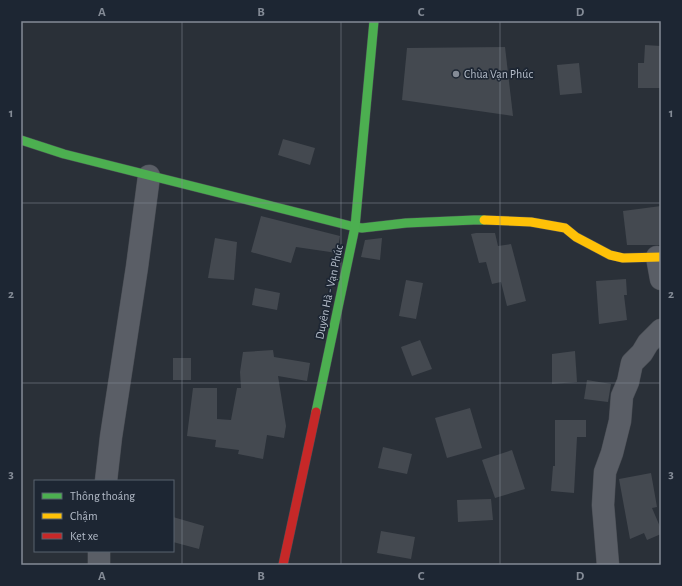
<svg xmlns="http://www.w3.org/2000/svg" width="682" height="586" font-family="'Alegreya Sans',sans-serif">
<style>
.building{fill:#444950}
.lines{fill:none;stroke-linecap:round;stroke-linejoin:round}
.street-casing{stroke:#484c53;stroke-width:23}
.fast-casing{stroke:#484c53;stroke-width:10}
.slow-casing{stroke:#484c53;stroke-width:10}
.jam-casing{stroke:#484c53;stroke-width:10}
.street{stroke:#5a5e66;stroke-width:22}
.fast{stroke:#4caf50;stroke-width:9}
.slow{stroke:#ffc107;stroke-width:9}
.jam{stroke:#c62828;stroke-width:9}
.grid{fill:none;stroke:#848b96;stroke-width:1;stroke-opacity:0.55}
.poi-dot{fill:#848b96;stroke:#1d2633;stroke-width:1.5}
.labels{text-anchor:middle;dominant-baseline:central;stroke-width:3.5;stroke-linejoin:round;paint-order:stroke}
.poi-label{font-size:12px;fill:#b4bcc9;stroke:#1d2633;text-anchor:start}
.street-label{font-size:12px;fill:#b4bcc9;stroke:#1d2633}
.neatline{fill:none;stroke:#848b96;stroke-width:1.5}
.grid-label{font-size:13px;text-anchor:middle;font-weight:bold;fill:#848b96}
</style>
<rect width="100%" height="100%" fill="#2a3038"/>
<g class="building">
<polygon points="645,45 661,46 661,88 638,88 638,63 644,63"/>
<polygon points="505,47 513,116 402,100 407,48"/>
<polygon points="579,63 582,93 560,95 557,65"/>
<polygon points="283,139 315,148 310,165 278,155"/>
<polygon points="661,206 661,245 627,245 623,211"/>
<polygon points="261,216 340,236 337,253 296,247 291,263 251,252"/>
<polygon points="476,233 495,233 498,246 511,244 526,301 507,306 501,282 492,284 486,262 479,263 471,234"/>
<polygon points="215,238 237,242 234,280 208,278"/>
<polygon points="382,238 380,260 361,257 365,240"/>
<polygon points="626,279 627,295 624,295 627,320 599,324 596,281"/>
<polygon points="406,280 423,283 416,319 399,316"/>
<polygon points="255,288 280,293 277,310 252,305"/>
<polygon points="420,340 432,369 412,376 401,347"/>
<polygon points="273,350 274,357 310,363 307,381 278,376 286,426 284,438 267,435 263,459 238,454 239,450 215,447 216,440 187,436 193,388 217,388 217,419 231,420 237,388 241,388 240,372 243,352"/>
<polygon points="575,351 577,382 552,384 552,354"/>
<rect x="173" y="358" width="18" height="22"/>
<polygon points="587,380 611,384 608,402 584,399"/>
<polygon points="470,408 482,448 447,458 435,418"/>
<polygon points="555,420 586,420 586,437 577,437 574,493 551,491 553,466 555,466"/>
<polygon points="383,447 412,454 407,474 378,468"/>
<polygon points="512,450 525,489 495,498 482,460"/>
<polygon points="651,473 657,507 652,508 661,529 661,534 647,540 644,533 630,539 619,479"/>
<polygon points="491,499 493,520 458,522 457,500"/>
<polygon points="173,517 204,526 199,549 173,542"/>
<polygon points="381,531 415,537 411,559 377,553"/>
</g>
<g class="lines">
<defs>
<g id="street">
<polyline points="657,257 661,279"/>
<polyline points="106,481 111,437 137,267 149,176"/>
<polyline points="99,565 99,551"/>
<polyline points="608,565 603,505 605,472 612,453 620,421 622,396 628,382 632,363 642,353 648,343 661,330"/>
</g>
<g id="fast">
<polyline points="21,140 64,154 355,227 362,228 406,223 474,220 484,220"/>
<polyline points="316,412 355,227 374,21"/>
</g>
<polyline id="slow" points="484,220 531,222 565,228 576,237 610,255 623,258 661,257"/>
<polyline id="jam" points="283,565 316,412"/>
</defs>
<use href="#street" class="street-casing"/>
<use href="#fast" class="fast-casing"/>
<use href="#slow" class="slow-casing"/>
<use href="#jam" class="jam-casing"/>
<use href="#street" class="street"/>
<use href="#fast" class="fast"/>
<use href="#slow" class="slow"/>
<use href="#jam" class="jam"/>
</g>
<path class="grid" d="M182 21V565M341 21V565M500 21V565M21 203H661M21 383H661"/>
<circle class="poi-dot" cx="456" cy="74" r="4"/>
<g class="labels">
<g class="poi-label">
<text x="464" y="74">Chùa Vạn Phúc</text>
</g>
<g class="street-label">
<text transform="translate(329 292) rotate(-78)">Duyên Hà - Vạn Phúc</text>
</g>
</g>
<rect width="682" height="586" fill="none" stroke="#1d2633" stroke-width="44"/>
<rect x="34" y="480" width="140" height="72" fill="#1d2633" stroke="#59626f"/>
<rect x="42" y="493" width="20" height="6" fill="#4caf50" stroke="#59626f"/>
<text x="70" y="500" font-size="12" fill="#b4bcc9">Thông thoáng</text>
<rect x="42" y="513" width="20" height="6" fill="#ffc107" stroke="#59626f"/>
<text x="70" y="520" font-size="12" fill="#b4bcc9">Chậm</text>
<rect x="42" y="533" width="20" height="6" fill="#c62828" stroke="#59626f"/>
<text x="70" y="540" font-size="12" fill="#b4bcc9">Kẹt xe</text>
<rect x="22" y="22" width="638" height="542" class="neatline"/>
<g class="grid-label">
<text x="102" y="16">A</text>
<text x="261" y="16">B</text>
<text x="421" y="16">C</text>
<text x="580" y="16">D</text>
<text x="11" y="117">1</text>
<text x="671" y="117">1</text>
<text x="11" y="298">2</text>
<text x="671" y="298">2</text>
<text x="11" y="478">3</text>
<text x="671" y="478">3</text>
<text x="102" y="580">A</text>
<text x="261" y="580">B</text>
<text x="421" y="580">C</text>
<text x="580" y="580">D</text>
</g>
</svg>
